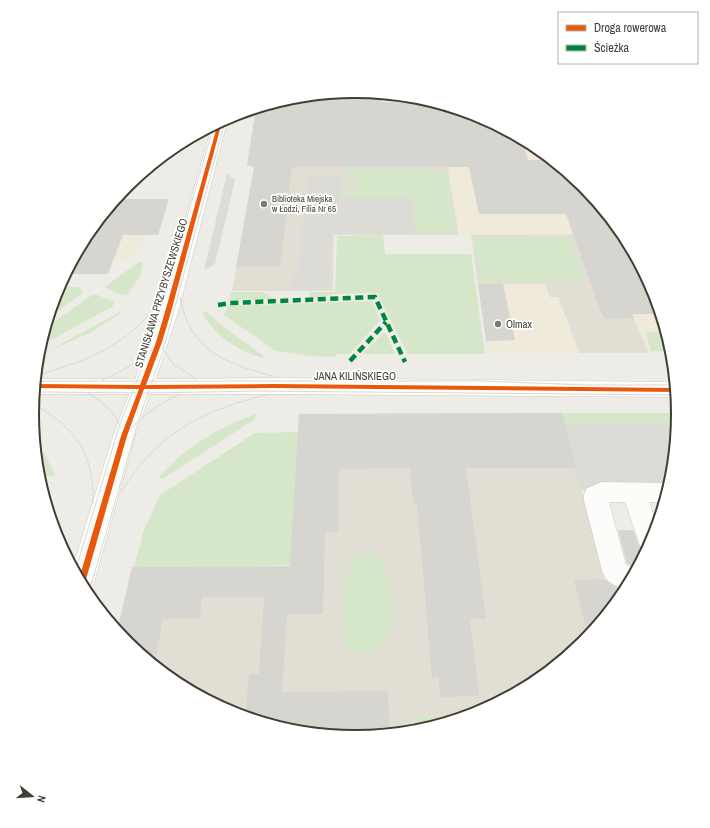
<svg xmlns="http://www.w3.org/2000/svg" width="710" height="828" font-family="'Archivo Narrow',sans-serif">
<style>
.residential{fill:#e1dfd4}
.commercial{fill:#efead9}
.green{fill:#d6e6c8}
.parking{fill:#dcdbd6}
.building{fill:#d6d5cf}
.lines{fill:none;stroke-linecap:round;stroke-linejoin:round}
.minor-casing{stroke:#cbcac4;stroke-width:1}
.path{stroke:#cccbc6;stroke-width:2.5;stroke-dasharray:2 2;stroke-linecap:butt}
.minor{fill:#fcfcfb;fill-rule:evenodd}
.tram-far1{stroke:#d8d8d7;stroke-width:1}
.tram{stroke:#d8d8d7;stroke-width:1.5}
.quiet{stroke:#00873e;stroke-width:4.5;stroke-dasharray:8 4.5;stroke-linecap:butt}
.cycleway-casing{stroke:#fff;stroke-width:2}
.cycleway{fill:#e8590c;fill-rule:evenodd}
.poi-dot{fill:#7d7b72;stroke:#fff;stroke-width:1.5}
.labels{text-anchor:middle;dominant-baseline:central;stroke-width:3.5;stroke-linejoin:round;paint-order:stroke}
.far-poi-label{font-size:9px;fill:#413e34;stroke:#fff;text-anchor:start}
.street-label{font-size:11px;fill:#413e34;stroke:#fff}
.poi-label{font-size:11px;fill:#413e34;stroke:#fff;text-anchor:start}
.rim{fill:none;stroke:#413e34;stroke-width:2}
</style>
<rect width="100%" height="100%" fill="#edece6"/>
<g class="residential">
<polygon points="255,167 448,167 459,235 334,235 333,291 232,291"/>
<polygon points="592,234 598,235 649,353 579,353 558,297 549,297 545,284 478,284 471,235"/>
<polygon points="562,413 612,608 583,643 534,683 478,712 418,731 355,737 292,731 231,712 175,682 126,642 132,569 134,567 290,566 299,414"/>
</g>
<g class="commercial">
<polygon points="370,92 394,95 394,102 433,102 479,116 535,146 584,186 592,234 459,235 448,167 255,167 247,165 252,142 370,102"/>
<polygon points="86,235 147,235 144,242 135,255 125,259 113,260 107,274 65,274"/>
<polygon points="624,235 653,291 672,352 649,353 621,289"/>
<polygon points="478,284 545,284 549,297 558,297 579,353 489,354"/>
</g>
<g class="green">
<polygon points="347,169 447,171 457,234 415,233 412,198 339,198 340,191 355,187 359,183 359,178 347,178"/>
<polygon points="383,235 385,254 471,254 485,354 408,354 377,293 333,294 320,298 310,297 310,292 335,292 337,236"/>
<polygon points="474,236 569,237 585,282 479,282"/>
<polygon points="139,262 143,262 140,273 142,273 128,294 121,295 106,288 106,286"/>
<polygon points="58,287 80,287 83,293 52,315 49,315"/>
<polygon points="231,292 263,292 274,299 230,300"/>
<polygon points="92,295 98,295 114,302 113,306 51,340 44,337 50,325"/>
<polygon points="372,301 380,320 350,354 338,354 333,357 310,356 276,351 224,315 228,306"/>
<polygon points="120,312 122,312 92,332 48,351"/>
<path d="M207 312 221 325 264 356 263 358C237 350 216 337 202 313Z"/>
<polygon points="666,331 672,351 651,351 646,332"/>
<polygon points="384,333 386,334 395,354 362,354"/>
<polygon points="562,413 673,413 678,415 676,432 673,425 564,424"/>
<path d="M256 414 255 419 164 478H158C187 446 215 429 256 414Z"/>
<polygon points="298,432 291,565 134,567 144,530 160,495 255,433"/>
<polygon points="35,443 45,455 56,476 43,476 38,470"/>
<path d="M371 553 383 561 394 597V621L379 647 362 653 347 647C344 624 338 576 357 559 360 556 367 555 371 553Z"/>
<polygon points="414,714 456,719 418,731 401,732"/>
</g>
<g class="parking">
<polygon points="227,174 235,180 215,264 204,270"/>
<polygon points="308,176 341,176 340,198 413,198 415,233 332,234 330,289 291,289 292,277 298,269"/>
<polygon points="564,424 673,425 676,432 672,477 667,492 602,492 581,490"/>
</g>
<g class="building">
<polygon points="356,91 381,94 381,102 436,103 479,116 522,139 528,160 552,160 584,186 624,235 643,271 661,314 632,314 634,318 605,319 599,307 566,214 479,214 469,167 292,167 280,267 236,267 254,167 247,165 256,108 292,97"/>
<polygon points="115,199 169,199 158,235 123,235 108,274 65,274 87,234"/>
<polygon points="478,284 503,284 515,340 486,341"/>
<polygon points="562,413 576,468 466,468 486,619 470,619 479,696 441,697 438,677 432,678 417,503 413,504 410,468 339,469 338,531 325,532 323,614 287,614 282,692 388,691 390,734 355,737 292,731 245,716 249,674 259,674 264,597 202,597 200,618 163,619 154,665 126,642 117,631 132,567 290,566 299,414"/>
<polygon points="618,530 633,530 641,551 645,553 638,566 627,564"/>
<polygon points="605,579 614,586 626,589 588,637 574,580"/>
</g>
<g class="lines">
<defs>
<g id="minor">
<polygon points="225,119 227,122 178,312 156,379 273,378 675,382 676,397 273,394 150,394 135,436 94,583 90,591 86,593 73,567 113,436 129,394 35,394 36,379 135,379 158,312 212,126"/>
<path d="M602 482 670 483 664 502H649C658 528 659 527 646 552L642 551 625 502H609L626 565 638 567 626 588C614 587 607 582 602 571L584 500V495L587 488Z"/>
</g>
</defs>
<use href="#minor" class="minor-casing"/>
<polyline class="path" points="42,488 44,489"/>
<use href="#minor" class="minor"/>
<g class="tram-far1">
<path d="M180 297C189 350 226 364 273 376"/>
<polyline points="162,347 173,364 196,379"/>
<path d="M36 375C86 362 129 345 160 301"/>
<path d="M102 380C128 369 149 356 165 333"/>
<polyline points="35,381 482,381 587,385 675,385"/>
<polyline points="34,392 149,393 259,391 676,395"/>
<path d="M88 393C103 402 115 412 121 428"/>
<path d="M33 404C76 427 95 455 93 504"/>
<path d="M117 447C133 422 153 406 180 394"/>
<path d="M121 493C154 435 203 410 266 395"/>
<polyline points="75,572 120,424 147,355 214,125"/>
<polyline points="92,582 139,419 163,351 226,118"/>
</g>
<polyline class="tram" points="88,595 92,581"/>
<g class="quiet">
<polyline points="218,305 230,303 375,297 405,362"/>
<polyline points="350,361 386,322"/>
</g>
<defs>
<polygon id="cycleway" points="221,121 222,122 171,312 162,342 146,385 273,384 675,388 676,392 273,388 144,389 127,436 85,583 82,586 79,579 121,436 139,389 35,388 35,384 140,385 156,342 165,312 218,123"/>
</defs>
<use href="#cycleway" class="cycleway-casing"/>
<use href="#cycleway" class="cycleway"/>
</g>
<g class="poi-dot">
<circle cx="264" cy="204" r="4"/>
<circle cx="498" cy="324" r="4"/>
</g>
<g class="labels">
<g class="far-poi-label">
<text x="272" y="199">Biblioteka Miejska<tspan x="272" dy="10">w Łodzi, Filia Nr 65</tspan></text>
</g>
<g class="street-label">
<text transform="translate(161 293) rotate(-73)">STANISŁAWA PRZYBYSZEWSKIEGO</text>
<text x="355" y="376">JANA KILIŃSKIEGO</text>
</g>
<g class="poi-label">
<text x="506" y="324">Olmax</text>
</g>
</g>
<path d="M0 0H710V828H0ZM39 414a316 316 0 1 1 632 0a316 316 0 1 1-632 0Z" fill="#fff" fill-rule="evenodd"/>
<path class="rim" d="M39 414a316 316 0 1 1 632 0a316 316 0 1 1-632 0Z"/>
<rect x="558" y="12" width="140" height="52" fill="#ffffff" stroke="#b3b2ae"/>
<rect x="566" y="25" width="20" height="6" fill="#e8590c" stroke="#b3b2ae"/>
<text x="594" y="32" font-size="12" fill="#413e34">Droga rowerowa</text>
<rect x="566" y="45" width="20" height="6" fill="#00873e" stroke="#b3b2ae"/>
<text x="594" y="52" font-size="12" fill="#413e34">Ścieżka</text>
<g transform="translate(32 796) rotate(107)" stroke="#ffffff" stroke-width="3" paint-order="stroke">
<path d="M0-3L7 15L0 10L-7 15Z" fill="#413e34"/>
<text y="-6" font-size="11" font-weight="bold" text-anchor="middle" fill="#413e34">N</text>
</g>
</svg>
